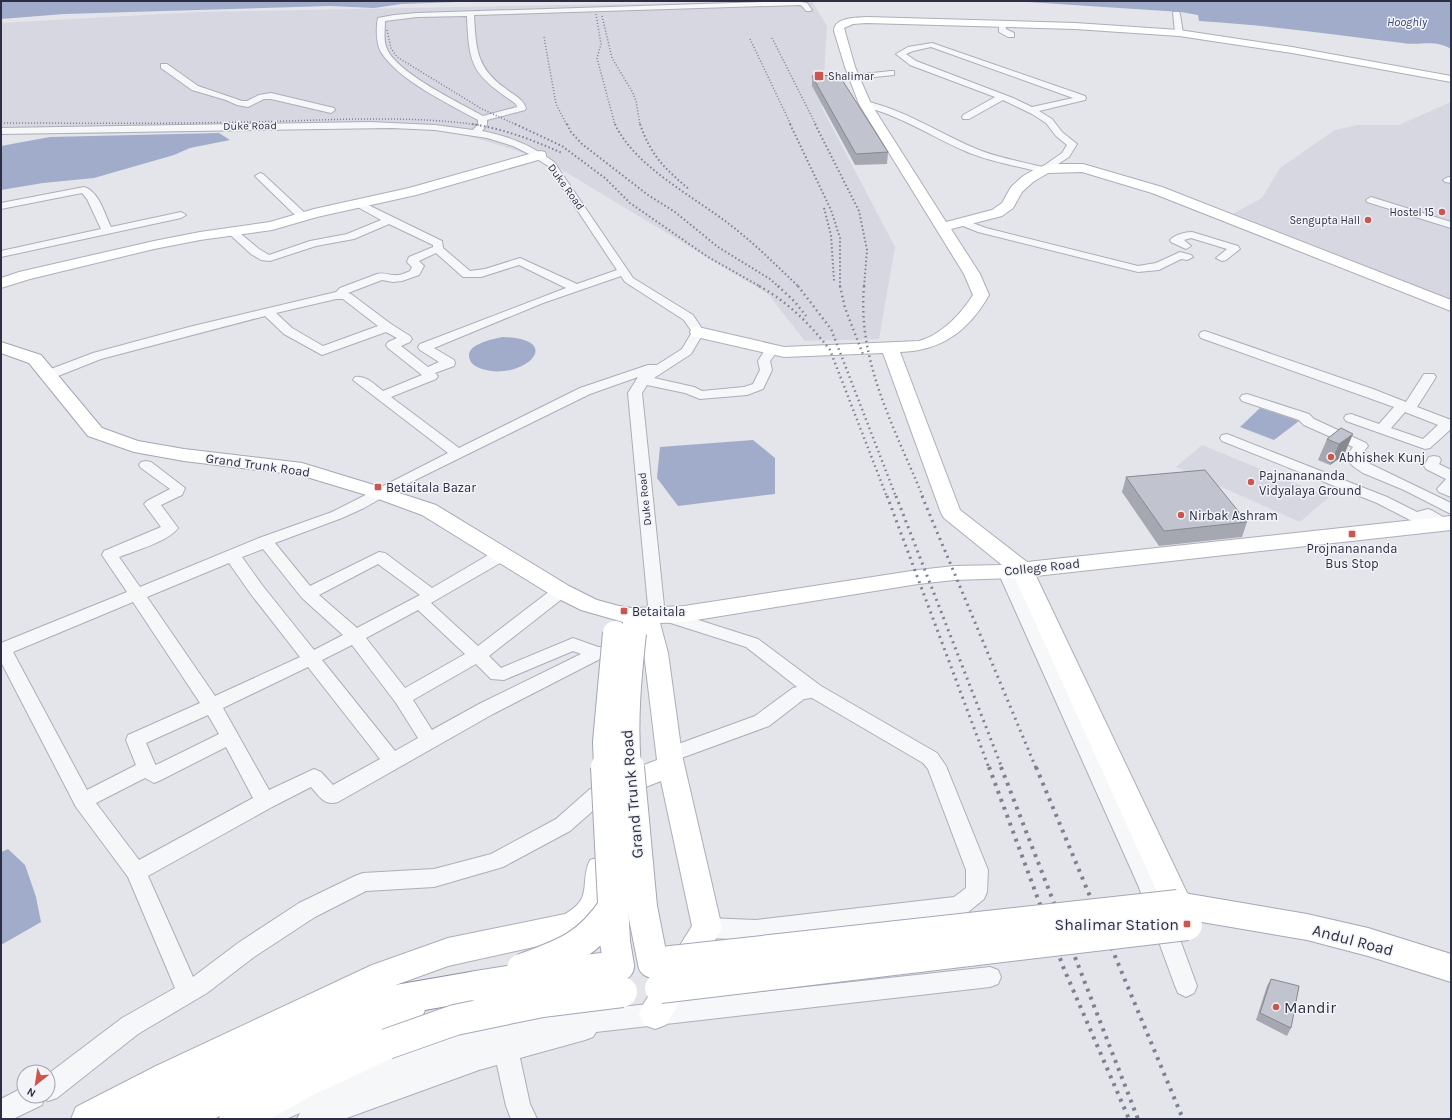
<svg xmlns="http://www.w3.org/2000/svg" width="1452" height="1120" font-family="Karla,sans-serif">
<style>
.built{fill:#d6d7e0}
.water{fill:#a0acc9}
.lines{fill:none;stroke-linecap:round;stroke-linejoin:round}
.street-casing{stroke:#acaeb9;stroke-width:2}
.secondary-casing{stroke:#acaeb9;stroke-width:2}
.primary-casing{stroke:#a3a7b6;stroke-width:2}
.highway-casing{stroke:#8b8fa1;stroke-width:2}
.street{fill:#f6f7f9;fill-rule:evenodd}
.secondary{fill:#fff;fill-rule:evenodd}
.primary{fill:#fff;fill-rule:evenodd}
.highway{fill:#fff;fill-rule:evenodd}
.rail-far4{stroke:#7d8194;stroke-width:1.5;stroke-dasharray:1 2;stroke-linecap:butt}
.rail-far3{stroke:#7d8194;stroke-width:2;stroke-dasharray:1.5 2.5;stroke-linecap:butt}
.rail-far2{stroke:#7d8194;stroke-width:2.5;stroke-dasharray:1.5 3.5;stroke-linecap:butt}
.rail-far1{stroke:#7d8194;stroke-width:3;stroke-dasharray:2 4.5;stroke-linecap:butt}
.rail{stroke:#7d8194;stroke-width:4;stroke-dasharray:3 5.5;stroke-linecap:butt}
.primary-bridge-far1-casing{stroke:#a3a7b6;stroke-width:26;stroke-linecap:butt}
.primary-bridge-casing{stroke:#a3a7b6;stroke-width:32;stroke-linecap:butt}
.primary-bridge-far1{stroke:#fff;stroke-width:24}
.primary-bridge{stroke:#fff;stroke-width:30}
.wall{fill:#a6a8b1}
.shaded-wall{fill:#878890}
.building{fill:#c1c3ce;stroke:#878890}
.poi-dot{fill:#c9564f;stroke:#f3f4f8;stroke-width:1.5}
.labels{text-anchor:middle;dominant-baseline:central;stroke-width:3;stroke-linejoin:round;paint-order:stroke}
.far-poi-label{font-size:11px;fill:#2c2f43;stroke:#f3f4f8;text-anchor:end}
.far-street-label{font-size:11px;fill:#2c2f43;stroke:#f3f4f8}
.far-water-label{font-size:12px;font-style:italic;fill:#374675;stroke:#f3f4f8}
.poi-label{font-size:13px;fill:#2c2f43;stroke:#f3f4f8;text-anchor:start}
.street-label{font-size:13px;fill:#2c2f43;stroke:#f3f4f8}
.near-street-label{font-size:16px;fill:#2c2f43;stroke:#f3f4f8}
.near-poi-label{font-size:16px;fill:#2c2f43;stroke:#f3f4f8;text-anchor:end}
</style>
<rect width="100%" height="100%" fill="#e3e5eb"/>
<g class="built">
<polygon points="776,1 812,1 827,26 822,108 895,247 879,339 805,341 768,294 544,159 459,133 399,127 110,134 1,134 1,23 198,12"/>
<polygon points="1451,102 1451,299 1231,215 1262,198 1280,168 1335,130 1357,125 1399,125"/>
<polygon points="1202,445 1329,497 1300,522 1176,467"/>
</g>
<g class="water">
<polygon points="1,1 483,1 401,4 374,8 330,6 64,14 1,19"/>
<path d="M1011 1H1451V49C1433 39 1422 46 1403 43 1335 35 1267 25 1199 21L1198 15 1181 12Z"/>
<polygon points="219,133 230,140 190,148 174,155 94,178 43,183 1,190 1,146 50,137"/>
<path d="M503 337C568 339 522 382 482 369 477 367 472 365 470 360 463 344 494 339 503 337Z"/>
<polygon points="1260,408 1299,421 1274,440 1240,427"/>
<polygon points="753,440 775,458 775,494 678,506 657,478 660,447"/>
<polygon points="8,849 25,865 36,897 41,922 1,945 1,852"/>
</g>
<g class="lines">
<defs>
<g id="street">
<path d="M797 1 807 3 812 10 810 11H806L802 6 800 5 474 15C476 49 476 68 506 89 514 95 523 99 526 108L525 110 487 120V125L482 131C509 136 533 146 554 162L633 278 693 315 704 332 691 354 654 378 694 387 702 391 744 387 753 384 760 370 758 361C763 353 767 344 777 346L779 349 770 361 772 370 763 389 747 395 700 399 685 393 647 385 642 393 664 606 667 610 758 639 821 686 937 753 946 766 988 870 987 892 984 899 967 913 959 915 756 940 707 938 699 935 696 928 699 921 707 918 756 920 954 897 966 888V870L928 769 923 763 812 698 804 699 769 726 676 760 669 762 662 760 659 755 662 750 755 716 793 688 797 687 746 647 655 618 648 606 628 393 638 377 590 394 401 487 364 508 342 518 275 543 310 586 379 552 385 553 432 588 495 551 501 550 507 551 509 555 507 559 431 603 478 646 555 587 561 586 567 587 569 591 567 595 489 656 501 668 573 638 598 647H623L629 649 632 653 629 657 623 659H600L493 714 338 802C324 806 320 797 311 787L272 807 148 876 193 977 238 943 299 903 355 876 363 873 434 869 491 854 556 819 590 789 597 787 604 789 607 795 604 801 570 831 503 867 434 887 366 891 315 917 254 957 207 993 138 1034 57 1098 48 1101 44 1099 42 1105 13 1119H1V1099L24 1087V1096H48V1074L122 1018 175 988 128 877 76 807 1 662V643L127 592 102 555 104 551 161 527 144 504 147 501 170 489 141 468 139 465 141 462 146 461 151 462 185 488 182 495 161 505 178 528C169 541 135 551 119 557L140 587 259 538 332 512 448 453 353 380 355 377C366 375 375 385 383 391L422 375 388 348 386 345 388 342 397 338 386 332 322 355 284 334 265 316 101 359 53 378H43L42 375 43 372 93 353 189 327 336 292 340 288 377 274C383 272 388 275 394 275 400 276 405 273 410 271L412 267 407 262 409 257 433 247V245L389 224 354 239 316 246 270 261 261 260 251 254 226 231 227 229H235L259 249 269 255 310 241 347 234 381 220 354 205 353 203 358 200 442 241 443 248 470 271 485 269 520 258 577 284 617 270 548 166 531 155 513 146 487 138 435 130 392 128 1 134V128L370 122 435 125 473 130 478 124V120C449 104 398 80 381 52 376 44 376 26 378 18L394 15 417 13ZM467 16C469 68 473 74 516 104L517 107 483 116C460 103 397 73 387 49 383 41 385 30 385 21L417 17ZM436 253 463 277H481L519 265 566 288 420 344 418 347 420 350 439 362 428 367 401 346 410 342 412 339 410 336 391 324 351 294 348 293 382 280 393 282 402 281 419 275 424 266 419 261ZM621 276 625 282 684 320 692 332 682 349 657 365H648L580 388 459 448 391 397 436 379 438 376 435 373 454 366 455 363 454 360 434 348 543 303ZM336 299H343L378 326 323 346 292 328 276 313ZM263 549 302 598 343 635 314 650 262 585 242 557ZM229 563 250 593 300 657 215 696 147 597ZM378 564 420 595 357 628 319 595ZM133 602 200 703 128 735 126 740 136 765 87 790 13 652ZM418 610 465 654 405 688 366 638ZM352 645 396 703 418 738 395 751 322 660ZM573 651 581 654 479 704 432 730 413 700 476 664 491 679 504 680ZM308 667 380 759 333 785 321 772 314 769 269 790 223 708ZM208 715 219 734 156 765 155 764 146 743ZM226 747 253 798 139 860 96 803 145 778 154 783 161 780Z"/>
<polygon points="1173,12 1179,12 1180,14 1183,33 1182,35 1179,35 1175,33"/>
<polygon points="999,23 1005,23 1006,29 1014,33 1014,37 1008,37 999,32"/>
<path d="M932 43 1085 96 1086 98 1085 100 1039 111 1052 119 1062 132 1077 144 1069 157 1044 173C1018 166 990 162 965 151 928 135 902 116 862 106L861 104 865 101C905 110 935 131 972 147 994 157 1019 161 1042 167L1062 153 1067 145 1056 136 1046 123 1032 114 1003 100 969 119H963L962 117 963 115 995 97 910 65 896 54 908 47ZM931 47 1073 98 1032 107 1013 98 916 61 906 54 913 51Z"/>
<polygon points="161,64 167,64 198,86 242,101 247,101 259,95 271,93 334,108 335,110 331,113 271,99 264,99 248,107 237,105 226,100 192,90 161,68"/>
<polygon points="891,71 894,71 894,75 854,79 850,77 854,75"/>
<polygon points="260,173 263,174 306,214 307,216 306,218 298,218 257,178 255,176"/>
<polygon points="1448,177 1451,177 1451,183 1445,182 1443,180"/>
<path d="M84 187C99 191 105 215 111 227L181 212 186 215 181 218 1 257V251L101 229 87 199 82 193 1 209V203Z"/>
<polygon points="1371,197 1451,222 1451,228 1367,202 1366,200"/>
<polygon points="962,219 986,228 1138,266 1156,263 1180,252 1191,255 1193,257 1187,260 1181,259 1159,270 1138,272 978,232 958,224 957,222"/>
<path d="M1192 232 1238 246 1240 249 1226 260 1222 261 1216 258 1227 249 1191 238 1184 240 1191 246 1186 249 1171 242 1170 240C1174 235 1185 232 1192 232Z"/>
<path d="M1205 331 1373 389 1406 402 1424 374H1434L1436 377 1417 407 1451 420V429L1430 448 1425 449 1346 421 1344 418 1346 415 1351 414 1379 424 1394 407 1201 338 1199 335 1201 332ZM1405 412 1438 425 1423 439 1391 428Z"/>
<polygon points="1247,394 1309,414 1314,419 1366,443 1368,446 1362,454 1361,459 1364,461 1451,503 1451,514 1404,490 1363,473 1354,467 1347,460 1348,454 1353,447 1304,425 1299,420 1242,401 1240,398 1242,395"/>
<path d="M1227 434 1387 497 1417 512 1428 509 1433 511 1450 521 1451 527C1442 531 1434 524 1426 519L1415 522 1410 520 1377 503 1222 441 1220 438 1222 435Z"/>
<polygon points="1434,456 1439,457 1441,460 1439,464 1451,470 1451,497 1439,492 1437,489 1446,479 1426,469 1424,466 1429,457"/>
<polygon points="1006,567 1012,568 1014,572 1160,885 1197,986 1194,993 1186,997 1178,993 1175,986 1138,885 998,572 1000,568"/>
<polygon points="990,967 998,970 1001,977 998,984 990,987 596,1032 593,1037 585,1040 520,1058 530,1104 537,1119 511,1119 506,1106 497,1065 479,1070 344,1119 297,1119 300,1113 286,1119 242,1119 246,1110 342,1072 434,1041 528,1017"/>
</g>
<g id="secondary">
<path d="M866 17 1075 23 1179 30 1292 47 1451 76V82L1292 53 1179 36 1075 29 866 23 853 24 844 28 855 67 871 104 946 222 992 210 1002 203 1011 187 1023 176 1039 167 1056 164H1083L1162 187 1451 300V311L1152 193 1082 172 1048 173 1033 182 1022 192 1013 208 1002 216 951 229 980 274 989 295C969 330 942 351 900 352L960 510 1027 562 1451 516V530L1036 576 1199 918 1195 927 1184 931 1173 927 1015 578 954 580 918 584 684 622 660 623 668 653 682 755 722 928 666 1025 655 1029 644 1025 639 1014 644 1003 692 926 661 781 617 798 607 795 603 787 607 779 657 760 644 653 637 624 627 622 623 616 627 610 635 608 684 606 918 570 954 566 1002 565 944 518 941 513 883 353 784 357 692 336 690 332 692 328 698 327 784 347 919 341C941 335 961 314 973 295L964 274 859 104 845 67 834 31C834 17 856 18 866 17Z"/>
<polygon points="540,151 545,152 546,155 545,158 416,195 317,217 272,230 200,240 154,249 30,279 1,288 1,278 19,272 154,241 200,232 270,222 314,209 409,188"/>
<path d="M600 857 610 860C620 881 613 911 595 926 587 933 579 936 570 939L448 966 393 986 180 1090 124 1119H71L76 1107 156 1066 372 965 448 938 565 914C594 898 579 883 590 860Z"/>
</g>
<g id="primary">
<path d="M1 342 41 355 102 428 138 441 184 449 302 463 387 489 436 505 569 586 597 600 619 606 643 610C648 619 647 630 642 639L634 641 626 639 622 633 623 622 581 610 553 596 422 515 373 497 300 475 184 461 134 452 88 436 29 363 1 353Z"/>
<polygon points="1178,892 1307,914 1368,928 1451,954 1451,982 1368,956 1307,940 1178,918 1167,914 1163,905 1167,896"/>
<polygon points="410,993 421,997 426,1008 421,1019 390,1030 399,1033 403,1044 399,1055 311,1096 270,1119 219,1119 220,1116 214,1119 163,1119 168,1107 262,1056 374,1005"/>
</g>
<polygon id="highway" points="476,971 487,976 492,986 487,996 476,1001 374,1019 268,1064 164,1119 112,1119 117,1107 244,1042 361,993 372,989"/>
</defs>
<use href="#street" class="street-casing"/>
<use href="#secondary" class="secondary-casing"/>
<use href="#primary" class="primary-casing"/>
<use href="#highway" class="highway-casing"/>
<use href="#street" class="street"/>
<use href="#secondary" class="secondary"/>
<use href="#primary" class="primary"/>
<use href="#highway" class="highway"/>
<g class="rail-far4">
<polyline points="596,14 601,44 597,58 615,125"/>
<polyline points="602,16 612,58 633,93 636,101 640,125"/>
<polyline points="387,30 391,48 397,57 482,109 517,125"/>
<polyline points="544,37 556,104 567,125"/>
<polyline points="772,38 816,125"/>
<polyline points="750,39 791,125"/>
<path d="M1 123C82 123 162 124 243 122 322 121 400 114 479 125"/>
</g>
<g class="rail-far3">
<path d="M472 124C504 129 533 140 562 153"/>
<polyline points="515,124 562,146 605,178 630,203 708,257 761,287"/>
<polyline points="567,124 571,132 582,144 648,195 675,212 718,247 770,279 779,287"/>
<path d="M615 124C634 166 693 196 729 224 754 243 776 265 799 287"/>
<path d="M640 124C651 156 665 169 690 190"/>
<polyline points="790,124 831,210 840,238 840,287"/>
<polyline points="815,124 859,211 867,250 864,287"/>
<polyline points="824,208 831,235 834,281"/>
</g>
<g class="rail-far2">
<path d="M759 286C788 302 810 324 830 350L887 497"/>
<polyline points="778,286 795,302 806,316"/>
<polyline points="798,286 831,329 896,497"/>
<polyline points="840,286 845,308 864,357"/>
<path d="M864 286C857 361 895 429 923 497"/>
</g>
<g class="rail-far1">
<polyline points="887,496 989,768"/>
<polyline points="896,496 1002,768"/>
<polyline points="922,496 1036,768"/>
</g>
<g class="rail">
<polyline points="989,767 1064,969 1129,1119"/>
<polyline points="1001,767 1138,1119"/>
<polyline points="1036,767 1183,1119"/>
</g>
<defs>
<g id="primary-bridge-far1">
<polyline points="606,768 605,742 615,633"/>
<path d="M629 768C625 722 629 680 634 633"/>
</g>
<g id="primary-bridge">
<polyline points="629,767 642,907 653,963 1178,905"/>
<path d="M522 969C564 954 589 945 614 906"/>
<polyline points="476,986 545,975 619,966 615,942 606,767"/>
<polyline points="660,988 1187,925"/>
<polyline points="387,1044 455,1020 542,1002 622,992"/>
</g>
</defs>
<use href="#primary-bridge-far1" class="primary-bridge-far1-casing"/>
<use href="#primary-bridge" class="primary-bridge-casing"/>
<use href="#primary-bridge-far1" class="primary-bridge-far1"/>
<use href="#primary-bridge" class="primary-bridge"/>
</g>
<g class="wall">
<polygon points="812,76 888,152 887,164 855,165 812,86"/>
<polygon points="1341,428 1344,455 1330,465 1318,460 1327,439"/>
<polygon points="1126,477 1247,522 1242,537 1159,546 1122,492"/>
<polygon points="1271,979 1291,1028 1287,1036 1256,1020 1267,986"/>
</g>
<polygon class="shaded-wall" points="1353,434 1344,455 1330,465 1339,444"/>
<g class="building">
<polygon points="839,75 888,152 856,154 812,76"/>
<polygon points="1341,428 1353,434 1339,444 1327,439"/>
<polygon points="1205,470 1247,522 1164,531 1126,477"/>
<polygon points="1271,979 1299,986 1291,1028 1260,1013"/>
</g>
<g class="poi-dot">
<rect x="814" y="71" width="10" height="10" rx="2"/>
<circle cx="1442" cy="212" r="4"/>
<circle cx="1368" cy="220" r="4"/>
<circle cx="1331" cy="457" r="4"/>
<circle cx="1251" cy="482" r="4"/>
<rect x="374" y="483" width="8" height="8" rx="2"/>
<circle cx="1181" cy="515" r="4"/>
<rect x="1348" y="530" width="8" height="8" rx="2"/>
<rect x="620" y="607" width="8" height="8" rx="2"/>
<rect x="1183" y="920" width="8" height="8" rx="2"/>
<circle cx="1276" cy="1007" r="4"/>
</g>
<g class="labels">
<g class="far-poi-label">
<text x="828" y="76" text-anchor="start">Shalimar</text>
<text x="1434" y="212">Hostel 15</text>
<text x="1360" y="220">Sengupta Hall</text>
</g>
<g class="far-street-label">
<text transform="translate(250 126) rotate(-1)">Duke Road</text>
<text transform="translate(566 187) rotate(54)">Duke Road</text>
<text transform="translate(645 499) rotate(-96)">Duke Road</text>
</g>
<g class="far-water-label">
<text x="1407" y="22">Hooghly</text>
</g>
<g class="poi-label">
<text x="1339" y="457">Abhishek Kunj</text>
<text x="1259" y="475">Pajnanananda<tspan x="1259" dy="15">Vidyalaya Ground</tspan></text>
<text x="386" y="487">Betaitala Bazar</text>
<text x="1189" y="515">Nirbak Ashram</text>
<text x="1352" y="548" text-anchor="middle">Projnanananda<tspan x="1352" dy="15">Bus Stop</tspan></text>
<text x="632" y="611">Betaitala</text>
</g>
<g class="street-label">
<text transform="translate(258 465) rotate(8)">Grand Trunk Road</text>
<text transform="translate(1042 567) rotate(-6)">College Road</text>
</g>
<g class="near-street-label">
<text transform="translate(632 794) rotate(-95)">Grand Trunk Road</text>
<text transform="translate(1353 940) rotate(15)">Andul Road</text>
</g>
<g class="near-poi-label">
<text x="1179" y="924">Shalimar Station</text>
<text x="1284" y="1007" text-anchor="start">Mandir</text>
</g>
</g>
<rect width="1452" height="1120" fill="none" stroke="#2c2f43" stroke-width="4"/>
<g transform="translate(36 1084) rotate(210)"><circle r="19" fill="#f3f4f8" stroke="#a3a5b0"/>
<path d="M0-3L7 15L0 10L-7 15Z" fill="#c9564f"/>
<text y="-6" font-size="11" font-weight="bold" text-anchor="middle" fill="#2c2f43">N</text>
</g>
</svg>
